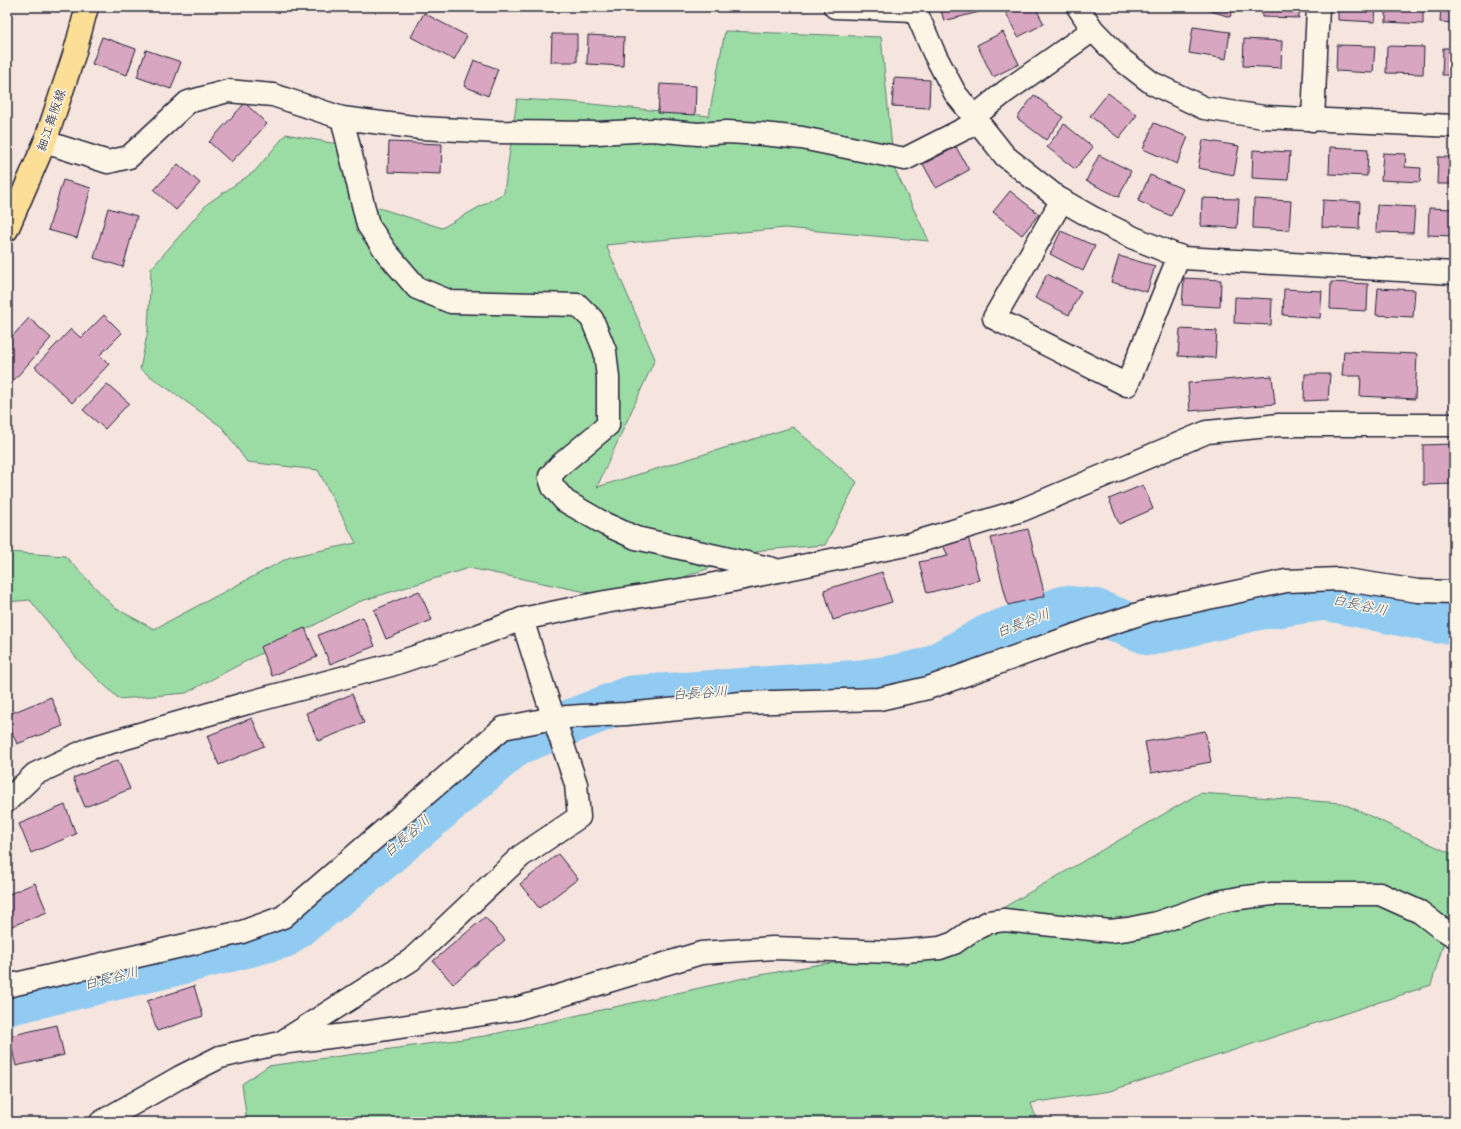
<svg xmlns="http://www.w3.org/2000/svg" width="1461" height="1129" font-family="'Comic Neue','Klee One',sans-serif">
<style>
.green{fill:#9bdca5;stroke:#5e7f70}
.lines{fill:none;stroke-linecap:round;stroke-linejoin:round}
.river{stroke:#92cbf1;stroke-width:45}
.building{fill:#d9a6c1;stroke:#22223b}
.minor-casing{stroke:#22223b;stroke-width:25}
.tertiary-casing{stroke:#22223b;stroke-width:25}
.primary-casing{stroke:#22223b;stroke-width:25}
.minor{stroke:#fcf5e5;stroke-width:22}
.tertiary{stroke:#fcf5e5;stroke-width:22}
.primary{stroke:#fcde96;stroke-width:22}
.labels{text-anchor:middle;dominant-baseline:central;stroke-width:3;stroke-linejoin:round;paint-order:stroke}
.street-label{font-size:13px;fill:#22223b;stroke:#fcf5e5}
.water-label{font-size:14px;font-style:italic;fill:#445572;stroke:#fcf5e5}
</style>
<rect width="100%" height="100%" fill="#f5e5de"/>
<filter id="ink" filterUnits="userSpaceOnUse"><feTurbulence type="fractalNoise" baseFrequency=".025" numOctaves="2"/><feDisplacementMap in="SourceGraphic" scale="8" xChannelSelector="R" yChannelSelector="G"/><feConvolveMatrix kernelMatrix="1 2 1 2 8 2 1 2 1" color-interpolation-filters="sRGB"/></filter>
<g filter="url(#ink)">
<g class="green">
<polygon points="725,31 881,37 894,168 929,241 785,228 606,245 655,359 597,487 793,427 857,482 825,545 762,550 620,599 469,568 358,602 186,693 119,699 78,660 30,600 7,602 7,552 65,556 115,608 154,629 290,557 356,543 318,470 247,462 222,427 140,369 148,330 151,269 207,204 255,171 286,134 357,148 376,207 442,228 504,193 517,99 572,102 709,116"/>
<polygon points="1200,793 1342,803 1454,855 1454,908 1431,985 1110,1091 1031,1103 1037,1122 247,1122 242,1084 268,1066 485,1036 744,978 821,964 875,960 905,965"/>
</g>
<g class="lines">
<polyline class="river" points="7,1003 169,965 283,936 350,885 516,743 631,698 862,682 896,677 929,670 990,636 1064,608 1094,611 1150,633 1256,608 1325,598 1437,621 1454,621"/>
</g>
<g class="building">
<polygon points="940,7 978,7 979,12 944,21"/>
<polygon points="1003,7 1035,7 1044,24 1018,37"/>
<polygon points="1205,7 1234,7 1230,17 1205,9"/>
<polygon points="1262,7 1299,7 1299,18 1262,17"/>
<polygon points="1338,7 1376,7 1375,22 1338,20"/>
<polygon points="1386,7 1423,7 1423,24 1386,22"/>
<polygon points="1441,7 1454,7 1454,23 1440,22"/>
<polygon points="424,13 467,36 454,60 411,37"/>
<polygon points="1193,27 1230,32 1226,59 1189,53"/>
<polygon points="1003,32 1019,64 993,77 977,45"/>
<polygon points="552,34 577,34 577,62 551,62"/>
<polygon points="588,35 624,37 623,66 587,64"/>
<polygon points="102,37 136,49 127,75 92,64"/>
<polygon points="1244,39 1282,41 1281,68 1243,66"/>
<polygon points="1337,45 1375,46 1373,73 1336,71"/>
<polygon points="1387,46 1424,47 1423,74 1386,73"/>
<polygon points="1443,48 1454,48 1454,75 1442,75"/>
<polygon points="146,50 181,62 171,89 137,77"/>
<polygon points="474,60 498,69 488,96 464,86"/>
<polygon points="894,78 930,80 929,108 892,106"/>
<polygon points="660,84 696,86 695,115 658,113"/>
<polygon points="1108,93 1137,115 1119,138 1090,116"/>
<polygon points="1034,95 1063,117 1046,140 1017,118"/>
<polygon points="245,103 267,124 231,162 209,142"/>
<polygon points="1154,123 1188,137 1177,164 1143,149"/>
<polygon points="1064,124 1093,147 1075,169 1047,147"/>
<polygon points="1203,140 1239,146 1234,175 1198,168"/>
<polygon points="389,142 442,144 441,174 388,172"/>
<polygon points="956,147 969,170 936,188 923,164"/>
<polygon points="1330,147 1368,149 1367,176 1329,174"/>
<polygon points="1253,150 1290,152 1288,180 1252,178"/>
<polygon points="1383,153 1406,154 1405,167 1421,168 1420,182 1381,180"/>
<polygon points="1099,155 1131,171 1119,197 1086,181"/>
<polygon points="1438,157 1454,157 1454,184 1437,184"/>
<polygon points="178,164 200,183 176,210 154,190"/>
<polygon points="1150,175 1183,189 1171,216 1138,201"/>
<polygon points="63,180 91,188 77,238 48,230"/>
<polygon points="1010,191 1039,214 1022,235 993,212"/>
<polygon points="1202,198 1239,199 1237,228 1201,226"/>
<polygon points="1254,199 1291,201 1289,230 1253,228"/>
<polygon points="1323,200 1360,202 1359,229 1322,227"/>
<polygon points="1377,205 1415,207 1413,233 1376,232"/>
<polygon points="108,208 137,216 123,267 94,258"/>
<polygon points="1429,208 1454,209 1454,236 1428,235"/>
<polygon points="1061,231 1095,246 1083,271 1050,254"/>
<polygon points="1119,256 1155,266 1147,292 1111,282"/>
<polygon points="1047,274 1081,291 1069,315 1035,298"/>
<polygon points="1184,278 1221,280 1220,307 1182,305"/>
<polygon points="1331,282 1368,284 1367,311 1330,309"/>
<polygon points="1378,288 1415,290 1413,317 1376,315"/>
<polygon points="1284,289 1322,291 1320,318 1283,315"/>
<polygon points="1235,297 1272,299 1271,325 1234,323"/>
<polygon points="104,315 122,333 100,355 109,364 72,403 35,367 71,329 81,338"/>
<polygon points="29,318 51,338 7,388 7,342"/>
<polygon points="1180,329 1217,331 1215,358 1178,356"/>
<polygon points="1344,351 1417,354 1415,399 1360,396 1361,376 1342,376"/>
<polygon points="1305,374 1330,374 1328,400 1304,401"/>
<polygon points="1272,376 1275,404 1190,411 1188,383"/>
<polygon points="107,384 129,403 105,429 83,410"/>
<polygon points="1454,444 1454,484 1423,485 1423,445"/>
<polygon points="1143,485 1153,509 1119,524 1109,499"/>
<polygon points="1028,529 1045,596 1008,605 991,538"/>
<polygon points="968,537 979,580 927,593 919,562 948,556 943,545"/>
<polygon points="882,572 892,602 833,620 824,590"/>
<polygon points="419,591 432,620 386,639 374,610"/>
<polygon points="363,617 375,646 330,664 318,635"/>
<polygon points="305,628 317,657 272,676 260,647"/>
<polygon points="352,694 364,723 318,741 306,713"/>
<polygon points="51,697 63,726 17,744 7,720 7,715"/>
<polygon points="252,718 264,746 219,765 207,736"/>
<polygon points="1205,731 1211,762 1151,773 1145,742"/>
<polygon points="118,760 130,789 85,807 73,778"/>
<polygon points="65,805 76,834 31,853 19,824"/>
<polygon points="558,854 578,879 539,908 520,884"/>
<polygon points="35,883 47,912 7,928 7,895"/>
<polygon points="485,917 505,940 453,984 433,961"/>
<polygon points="194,986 203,1016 157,1031 147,1001"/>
<polygon points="57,1025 64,1055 16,1066 9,1036"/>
</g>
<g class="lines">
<defs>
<g id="minor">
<polyline points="835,7 915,10"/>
<polyline points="914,7 934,53 955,93 1005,156 1058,198 1093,218 1134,238 1183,258 1454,273"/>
<polyline points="342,118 368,225 387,253 417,288 451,302 578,305 592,319 605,351 608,378 608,425 559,466 550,476 550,478 553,487 565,501 605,524 636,538 773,569"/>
<polyline points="1313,120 1318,7"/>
<polyline points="45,142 108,162 129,157 188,102 228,91 273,95 342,118 421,128 498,132 597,133 653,130 698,134 727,132 762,134 802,138 905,159 968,127 975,116 1005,92 1093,30"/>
<polyline points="1062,200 994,318 1127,385 1179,256"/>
<polyline points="7,801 35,774 91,748 247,703 391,665 477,636 522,619 605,602 705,586 910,544 1022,510 1207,432 1279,425 1454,425"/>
<polyline points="7,986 242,932 283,917 503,728 554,718 582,716 626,714 742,703 879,699 928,688 1087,631 1148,611 1286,581 1339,579 1418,591 1454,592"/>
<polyline points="285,1040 411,960 521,856 579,817 576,784 546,695 522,619"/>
<polyline points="101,1122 180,1077 220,1057 280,1043 362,1033 516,1009 701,953 773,948 893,952 940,948 954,943 971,931 989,922 1004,920 1110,931 1128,929 1157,923 1218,902 1239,898 1272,894 1380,894 1420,912 1438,926 1454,936"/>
</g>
<polyline id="tertiary" points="1078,7 1093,30 1122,60 1152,83 1204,108 1264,117 1454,126"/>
<polyline id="primary" points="7,230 45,142 74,55 87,7"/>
</defs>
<use href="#minor" class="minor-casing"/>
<use href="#tertiary" class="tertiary-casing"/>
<use href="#primary" class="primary-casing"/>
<use href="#minor" class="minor"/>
<use href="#tertiary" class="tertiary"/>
<use href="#primary" class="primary"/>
</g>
</g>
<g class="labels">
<g class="street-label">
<text transform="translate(51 120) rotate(-71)">細江舞阪線</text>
</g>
<g class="water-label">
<text transform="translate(1360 605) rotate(12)">白長谷川</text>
<text transform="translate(1023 623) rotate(-21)">白長谷川</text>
<text transform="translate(700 693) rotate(-4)">白長谷川</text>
<text transform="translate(407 836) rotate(-40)">白長谷川</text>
<text transform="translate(111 978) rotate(-14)">白長谷川</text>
</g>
</g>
<rect width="1461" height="1129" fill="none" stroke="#fcf5e5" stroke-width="24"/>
<rect x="12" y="12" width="1437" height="1105" fill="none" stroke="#22223b" stroke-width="1.5" filter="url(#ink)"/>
</svg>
